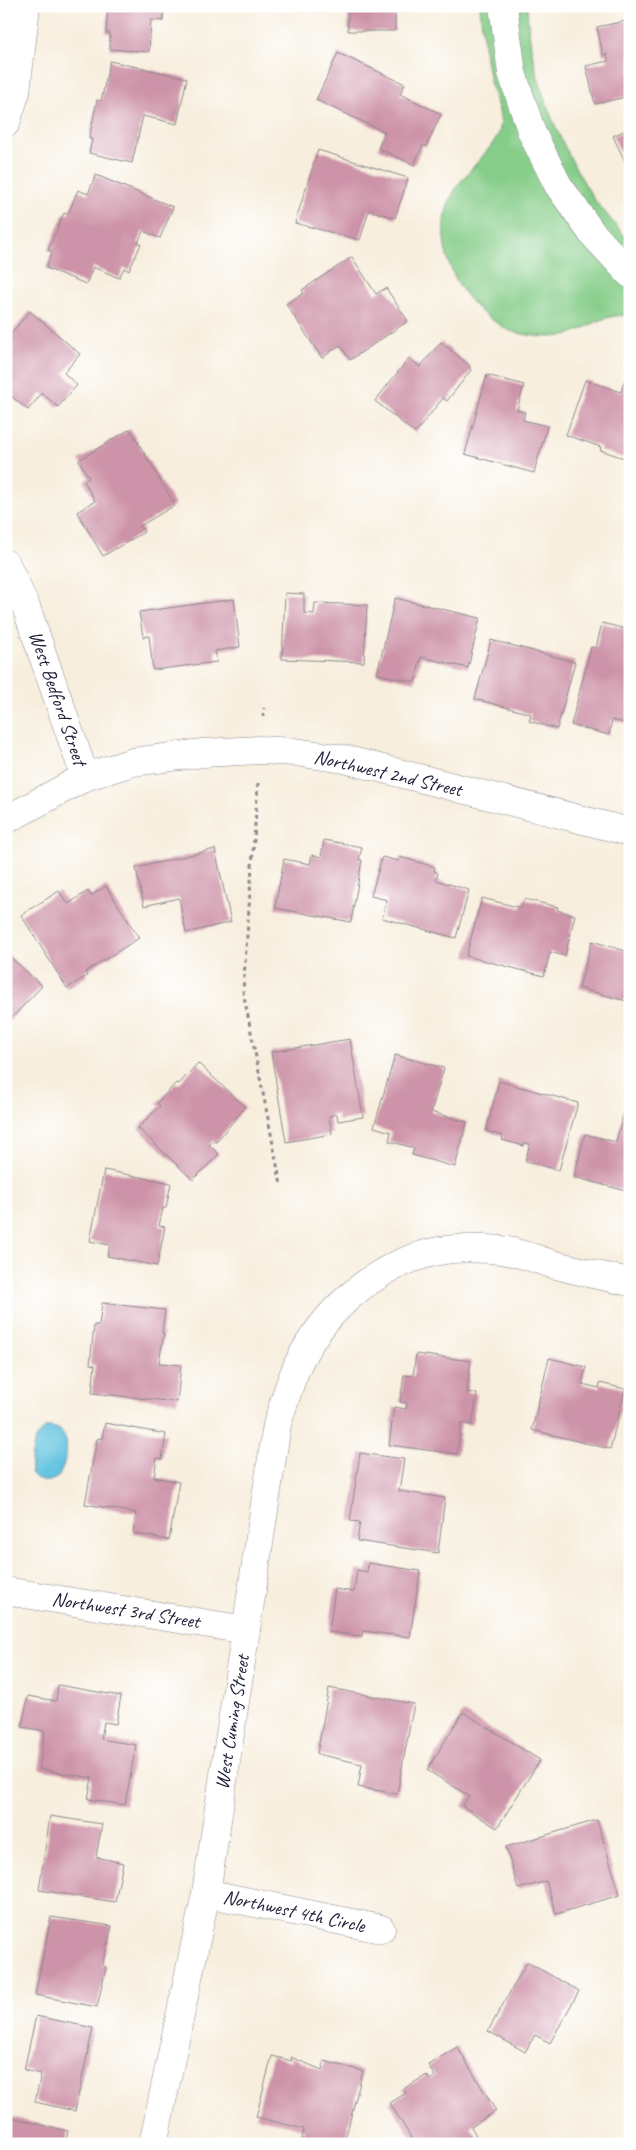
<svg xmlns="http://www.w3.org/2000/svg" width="636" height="2150" font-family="Caveat,sans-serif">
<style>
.green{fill:#86cd89;stroke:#547862}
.water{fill:#61c3df;stroke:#42728d}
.building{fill:#cd93a8}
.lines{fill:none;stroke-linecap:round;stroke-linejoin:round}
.minor-casing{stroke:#8c888c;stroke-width:29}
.path{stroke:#8c888c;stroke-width:3;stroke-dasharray:4 4;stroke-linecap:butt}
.minor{stroke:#fff;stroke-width:28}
.labels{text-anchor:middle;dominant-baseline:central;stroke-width:4;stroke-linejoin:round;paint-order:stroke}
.street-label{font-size:20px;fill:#22223b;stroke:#fff}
</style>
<rect width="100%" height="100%" fill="#fff"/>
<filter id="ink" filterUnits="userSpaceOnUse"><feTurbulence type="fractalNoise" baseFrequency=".02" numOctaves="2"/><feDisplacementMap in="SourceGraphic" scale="10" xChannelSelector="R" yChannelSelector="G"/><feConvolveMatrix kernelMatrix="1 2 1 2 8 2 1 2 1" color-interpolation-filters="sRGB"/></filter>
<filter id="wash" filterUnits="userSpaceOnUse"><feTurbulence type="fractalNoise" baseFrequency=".0096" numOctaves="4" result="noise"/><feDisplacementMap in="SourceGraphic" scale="20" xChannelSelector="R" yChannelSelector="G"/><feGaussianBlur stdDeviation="1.12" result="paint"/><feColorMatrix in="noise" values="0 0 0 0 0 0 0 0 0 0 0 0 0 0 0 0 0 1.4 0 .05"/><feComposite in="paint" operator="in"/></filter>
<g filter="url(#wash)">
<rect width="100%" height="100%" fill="#f7eedd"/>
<path class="green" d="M480 6H527C529 76 558 142 594 199 600 207 629 240 630 244 633 257 630 300 630 317 608 310 587 330 566 335 551 339 529 336 514 332 508 331 502 326 497 323 453 297 428 236 455 190 465 173 497 145 500 129 503 114 493 96 490 81 485 56 482 32 480 6Z"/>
<path class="water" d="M47 1427C75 1426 67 1459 59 1476 48 1484 40 1483 31 1473 30 1458 33 1434 47 1427Z"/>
<g id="blocks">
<g class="building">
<polygon points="108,6 164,6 163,21 151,20 149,52 110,49 110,33 106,33"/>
<polygon points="348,6 410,6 409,12 395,12 395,31 348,31"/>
<polygon points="630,20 630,96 595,104 586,66 608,61 607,54 603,55 597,27"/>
<polygon points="338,53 405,84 400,94 441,114 426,147 423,145 414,165 378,148 385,132 316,100"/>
<polygon points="110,61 187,78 177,124 143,116 132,163 89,153 92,139 89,139 97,100 101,101"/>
<polygon points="630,128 630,172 613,136"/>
<polygon points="318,150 408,178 395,218 369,210 360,240 295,223"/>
<polygon points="96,175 173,207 160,238 143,231 138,243 141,244 129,271 124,268 119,278 93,267 86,284 46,268 52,252 48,250 64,213 68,214 78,190 88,194"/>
<polygon points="352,257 376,294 386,288 408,321 350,360 340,345 322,358 286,304 304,293 302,290"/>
<polygon points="30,311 80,354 64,373 77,385 58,407 42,393 28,410 6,392 6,339"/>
<polygon points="441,342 470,366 469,368 471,370 447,401 443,398 415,433 375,401 409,358 420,367"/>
<polygon points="487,375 524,385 517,410 525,412 523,420 547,426 534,473 465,454"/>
<polygon points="585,380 621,392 624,381 630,383 630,460 600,450 601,447 566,435"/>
<polygon points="130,429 175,505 140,526 144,532 103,556 77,512 95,501 84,481 89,478 79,460"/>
<polygon points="285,593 304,594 304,613 314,614 315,603 367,605 364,662 282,659"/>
<polygon points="395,598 480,618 468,668 421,657 415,682 377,674"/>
<polygon points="234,599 240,647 215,651 217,662 153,670 149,636 143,637 139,612"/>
<polygon points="602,623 630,630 630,724 612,720 609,735 571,725 591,647 596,648"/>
<polygon points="491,640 575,662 557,729 529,721 531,714 475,699"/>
<polygon points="324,840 362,847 359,860 362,860 351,922 275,908 284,859 310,864 312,855 321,857"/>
<polygon points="215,849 231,922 186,933 179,898 144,906 136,868"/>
<polygon points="382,857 399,861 400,857 435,867 434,871 438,873 436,880 469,890 456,938 382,918 387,900 371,896"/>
<polygon points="106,886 139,938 85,972 87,976 67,988 21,915 59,891 68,904 88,891 91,896"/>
<polygon points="482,898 521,908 524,899 558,907 557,910 575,915 565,956 550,952 544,976 466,956"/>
<polygon points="630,938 630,1002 579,988 592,941 626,951"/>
<polygon points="6,953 42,986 6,1024"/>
<polygon points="350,1039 363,1117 338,1121 337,1114 329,1116 332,1134 286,1142 271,1052"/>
<polygon points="395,1055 444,1068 431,1112 467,1122 455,1167 412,1155 414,1148 389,1141 391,1132 374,1127"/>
<polygon points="198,1063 245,1107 216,1142 213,1141 209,1145 219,1154 193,1180 138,1128 160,1106 157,1103 176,1083 179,1084"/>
<polygon points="499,1081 578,1103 559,1170 525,1161 530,1144 524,1143 524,1146 502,1140 503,1136 486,1131"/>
<polygon points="628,1097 630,1098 630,1192 574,1177 585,1134 616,1142"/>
<polygon points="104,1170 171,1183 166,1208 163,1208 159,1226 165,1227 157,1266 107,1256 110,1245 90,1241"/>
<polygon points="102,1303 165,1310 162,1333 164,1333 159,1363 181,1365 177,1402 92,1393 95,1365 90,1364 94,1325 99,1325"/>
<polygon points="416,1354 471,1361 467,1392 477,1394 472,1425 461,1423 457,1454 389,1445 394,1407 406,1409 407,1403 400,1402 404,1375 413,1376"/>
<polygon points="549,1358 586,1367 582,1384 599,1388 600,1383 625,1389 610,1449 532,1430"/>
<polygon points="105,1423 166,1434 162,1459 157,1458 154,1477 179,1482 169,1540 133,1533 136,1513 85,1504 97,1439 102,1438"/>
<polygon points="360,1453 404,1459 399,1491 445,1498 438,1553 357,1541 360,1522 350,1521"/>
<polygon points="368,1563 420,1571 410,1637 363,1631 362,1636 329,1632 335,1589 354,1592 357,1570 367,1572"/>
<polygon points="58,1685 121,1696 116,1724 104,1722 101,1739 136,1745 125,1805 88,1799 92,1778 39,1769 45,1731 22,1727 28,1696 56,1701"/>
<polygon points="329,1688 414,1704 397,1794 358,1787 362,1764 317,1754"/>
<polygon points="463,1712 540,1760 497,1828 462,1806 469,1796 427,1770"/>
<polygon points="50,1816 102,1824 96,1857 123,1863 115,1902 39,1890"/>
<polygon points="597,1820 620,1895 556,1914 546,1881 518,1889 506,1847"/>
<polygon points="51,1917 112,1926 102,1965 106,1967 97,2007 35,1995"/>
<polygon points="527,1962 579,1991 550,2043 535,2035 525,2052 488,2031"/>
<polygon points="36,2016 93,2028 75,2111 35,2102 41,2074 24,2070"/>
<polygon points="457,2047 496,2111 471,2127 481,2144 415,2144 390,2103 406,2093 403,2089 427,2075 430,2080 435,2076 428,2065"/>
<polygon points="272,2056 292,2061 291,2057 322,2070 324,2061 363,2071 344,2143 326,2139 324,2144 301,2144 304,2129 256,2117"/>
<polygon points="6,2116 68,2131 65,2144 6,2144"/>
</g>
</g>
</g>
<g filter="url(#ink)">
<use href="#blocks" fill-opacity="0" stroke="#8c888c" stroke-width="1"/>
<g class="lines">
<defs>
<g id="minor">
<polyline points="503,6 512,73 532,133 558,185 592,233 630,274"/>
<polyline points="6,123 16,92 26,6"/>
<polyline points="6,564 26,607 85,777"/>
<polyline points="6,820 85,777 133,762 203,753 260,750 295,752 344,759 630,832"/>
<polyline points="6,1591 246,1630"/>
<polyline points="206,1893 381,1929"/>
<path d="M153 2144 206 1893 277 1425C283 1405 289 1384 298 1364 322 1313 372 1269 426 1254 450 1247 476 1248 501 1250 518 1252 536 1259 552 1264 578 1271 604 1277 630 1282"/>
</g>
</defs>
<use href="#minor" class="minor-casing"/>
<g class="path">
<polyline points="263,717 264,708"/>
<polyline points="258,783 243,991 281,1185"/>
</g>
<use href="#minor" class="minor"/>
</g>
</g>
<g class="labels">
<g class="street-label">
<text transform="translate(58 698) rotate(71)">West Bedford Street</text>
<text transform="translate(388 773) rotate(13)">Northwest 2nd Street</text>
<text transform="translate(126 1610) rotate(9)">Northwest 3rd Street</text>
<text transform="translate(232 1722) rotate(-81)">West Cuming Street</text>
<text transform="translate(294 1911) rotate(12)">Northwest 4th Circle</text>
</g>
</g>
<rect width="636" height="2150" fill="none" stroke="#fff" stroke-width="25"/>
</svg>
